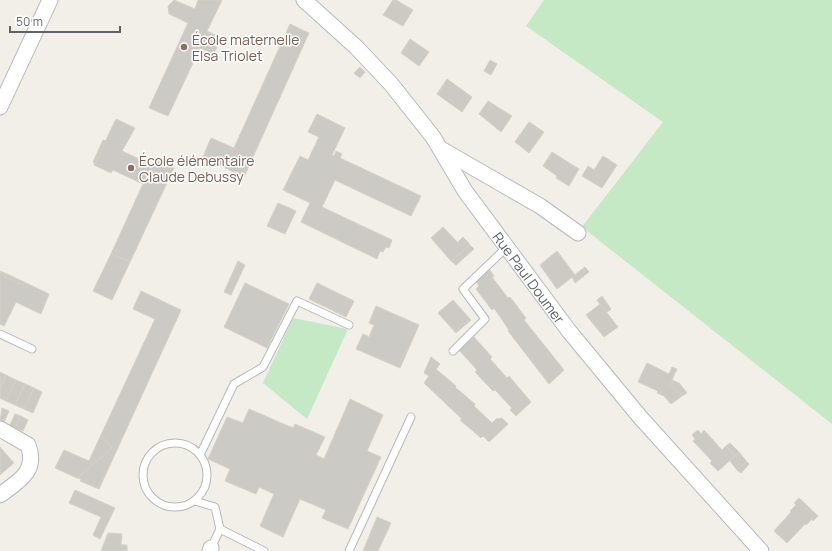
<svg xmlns="http://www.w3.org/2000/svg" width="832" height="551" font-family="Manrope,sans-serif">
<style>
.green{fill:#c5e8c5}
.building{fill:#cccac5;stroke:#d6d1c6}
.lines{fill:none;stroke-linecap:round;stroke-linejoin:round}
.service-casing{stroke:#b5b8bc;stroke-width:9}
.minor-casing{stroke:#b5b8bc;stroke-width:17}
.service{stroke:#fff;stroke-width:7}
.minor{stroke:#fff;stroke-width:15}
.education-dot{fill:#8d6e63;stroke:#fff;stroke-width:1.5}
.labels{text-anchor:middle;dominant-baseline:central;stroke-width:3;stroke-linejoin:round;paint-order:stroke}
.education-label{font-size:14px;fill:#785e54;stroke:#fff;text-anchor:start}
.street-label{font-size:14px;fill:#5f6368;stroke:#fff}
</style>
<rect width="100%" height="100%" fill="#f1efe8"/>
<g class="green">
<polygon points="544,0 832,0 832,424 582,227 663,122 526,26"/>
<polygon points="293,318 348,329 307,419 263,383"/>
</g>
<g class="building">
<polygon points="174,0 195,9 198,0 222,0 207,31 221,38 214,54 200,48 168,116 149,108 188,23 169,14 168,6"/>
<polygon points="393,0 396,0 413,10 403,26 383,15"/>
<polygon points="290,24 309,33 244,177 203,157 211,138 234,148"/>
<polygon points="410,39 429,52 419,66 401,53"/>
<polygon points="490,60 497,64 491,75 484,71"/>
<polygon points="360,67 365,72 360,78 354,73"/>
<polygon points="447,79 472,97 462,112 437,94"/>
<polygon points="488,101 512,116 501,132 479,114"/>
<polygon points="317,114 345,128 332,155 334,156 336,151 342,154 340,158 421,196 411,216 335,180 322,207 392,240 389,248 386,247 383,252 380,251 377,259 301,222 310,203 283,190 300,156 308,160 319,137 308,132"/>
<polygon points="116,119 135,128 122,151 152,165 155,159 174,168 130,262 111,254 143,184 113,170 111,173 94,165"/>
<polygon points="529,122 544,132 529,153 515,142"/>
<polygon points="103,140 106,141 95,164 93,162"/>
<polygon points="552,152 579,169 569,186 556,178 557,176 543,166"/>
<polygon points="603,156 617,165 602,188 582,176 588,166 594,170"/>
<polygon points="278,203 296,211 285,234 267,226"/>
<polygon points="443,227 461,246 467,241 470,245 451,261 431,238"/>
<polygon points="463,237 467,241 461,246 457,243"/>
<polygon points="470,245 474,249 456,265 451,261"/>
<polygon points="557,251 575,275 557,289 540,265"/>
<polygon points="111,254 130,262 112,300 93,291"/>
<polygon points="238,261 245,265 231,295 224,292"/>
<polygon points="585,267 589,272 575,283 572,277"/>
<polygon points="489,269 494,276 492,277 508,298 510,297 526,318 524,320 564,370 549,384 508,331 509,330 494,308 492,310 476,289 479,286 476,281"/>
<polygon points="0,271 7,274 5,277 23,285 24,282 49,294 41,314 16,302 4,326 0,324"/>
<polygon points="7,274 24,282 23,285 5,277"/>
<polygon points="245,283 289,304 267,348 224,327"/>
<polygon points="317,283 354,301 346,317 309,299"/>
<polygon points="141,291 181,310 99,489 80,481 81,479 77,478 112,448 101,435 155,319 133,309"/>
<polygon points="602,296 611,309 606,313 597,300"/>
<polygon points="453,300 471,320 456,333 438,313"/>
<polygon points="600,304 618,327 604,337 586,315"/>
<polygon points="376,306 419,325 400,368 356,349 363,334 369,337 374,325 369,323"/>
<polygon points="474,337 492,357 490,359 507,378 509,376 531,402 516,416 510,410 512,408 495,390 493,391 475,372 477,370 459,350"/>
<polygon points="431,357 440,364 436,369 456,386 455,387 475,404 474,406 492,423 496,419 502,418 508,424 489,442 483,436 481,438 460,420 462,419 424,383 429,376 424,373"/>
<polygon points="647,363 669,374 672,367 677,369 670,384 682,396 671,404 664,396 657,393 658,391 638,382"/>
<polygon points="0,372 6,375 0,389"/>
<polygon points="6,375 16,380 6,401 0,398 0,389"/>
<polygon points="16,380 25,384 15,405 6,401"/>
<polygon points="672,380 679,383 687,393 682,396 670,384"/>
<polygon points="25,384 34,388 24,409 15,405"/>
<polygon points="34,388 42,392 33,413 24,409"/>
<polygon points="350,399 383,415 367,451 381,457 348,529 322,518 326,510 300,499 283,537 260,526 274,494 259,487 256,494 225,481 230,469 208,459 227,417 243,423 249,409 293,428 295,424 325,437 316,455 324,459"/>
<polygon points="2,408 9,411 4,422 0,421"/>
<polygon points="15,414 21,416 15,428 10,425"/>
<polygon points="21,416 28,420 23,431 15,428"/>
<polygon points="698,430 701,434 704,430 722,450 726,446 735,456 718,471 710,463 712,461 693,441 695,439 692,435"/>
<polygon points="101,435 112,448 77,478 55,468 64,450 89,461"/>
<polygon points="730,443 739,452 735,456 726,446"/>
<polygon points="0,447 14,463 0,475"/>
<polygon points="739,452 747,462 737,470 730,461"/>
<polygon points="747,462 749,464 741,473 737,470"/>
<polygon points="75,490 115,508 100,539 93,535 101,517 69,503"/>
<polygon points="799,498 818,516 813,521 812,519 806,525 805,524 787,543 774,531 791,512 790,511 796,505 794,503"/>
<polygon points="377,517 391,523 378,551 363,551"/>
<polygon points="108,533 122,534 121,545 127,545 127,551 101,551"/>
</g>
<g class="lines">
<defs>
<g id="service">
<polyline points="0,334 32,349"/>
<polyline points="453,351 485,319 463,289 507,247"/>
<circle cx="175" cy="475" r="32"/>
<polyline points="200,455 234,384 263,367 297,301 349,325"/>
<polyline points="195,501 215,507 220,529"/>
<polyline points="220,529 264,551"/>
<polyline points="211,548 220,529"/>
<polyline points="349,551 411,417"/>
</g>
<g id="minor">
<path id="s1" d="M304 0 356 47 391 84 433 137 465 191 569 331 640 417 761 551"/>
<polyline points="0,107 50,0"/>
<polyline points="441,149 540,206 578,233"/>
<path d="M0 429 28 445C38 471 19 481 0 495"/>
<polyline points="210,551 211,548"/>
</g>
</defs>
<use href="#service" class="service-casing"/>
<use href="#minor" class="minor-casing"/>
<use href="#service" class="service"/>
<use href="#minor" class="minor"/>
</g>
<g class="education-dot">
<circle cx="184" cy="47" r="4"/>
<circle cx="131" cy="168" r="4"/>
</g>
<g class="labels">
<g class="education-label">
<text x="192" y="39">École maternelle<tspan x="192" dy="16">Elsa Triolet</tspan></text>
<text x="139" y="160">École élémentaire<tspan x="139" dy="16">Claude Debussy</tspan></text>
</g>
<g class="street-label">
<text stroke="none"><textPath href="#s1" startOffset="359">Rue Paul Doumer</textPath></text>
</g>
</g>
<path d="M10 26v6h110v-6" fill="none" stroke="#5f6368" stroke-width="2"/>
<text x="16" y="26" font-size="12" fill="#5f6368" stroke="#ffffff" stroke-width="3" paint-order="stroke">50 m</text>
</svg>
